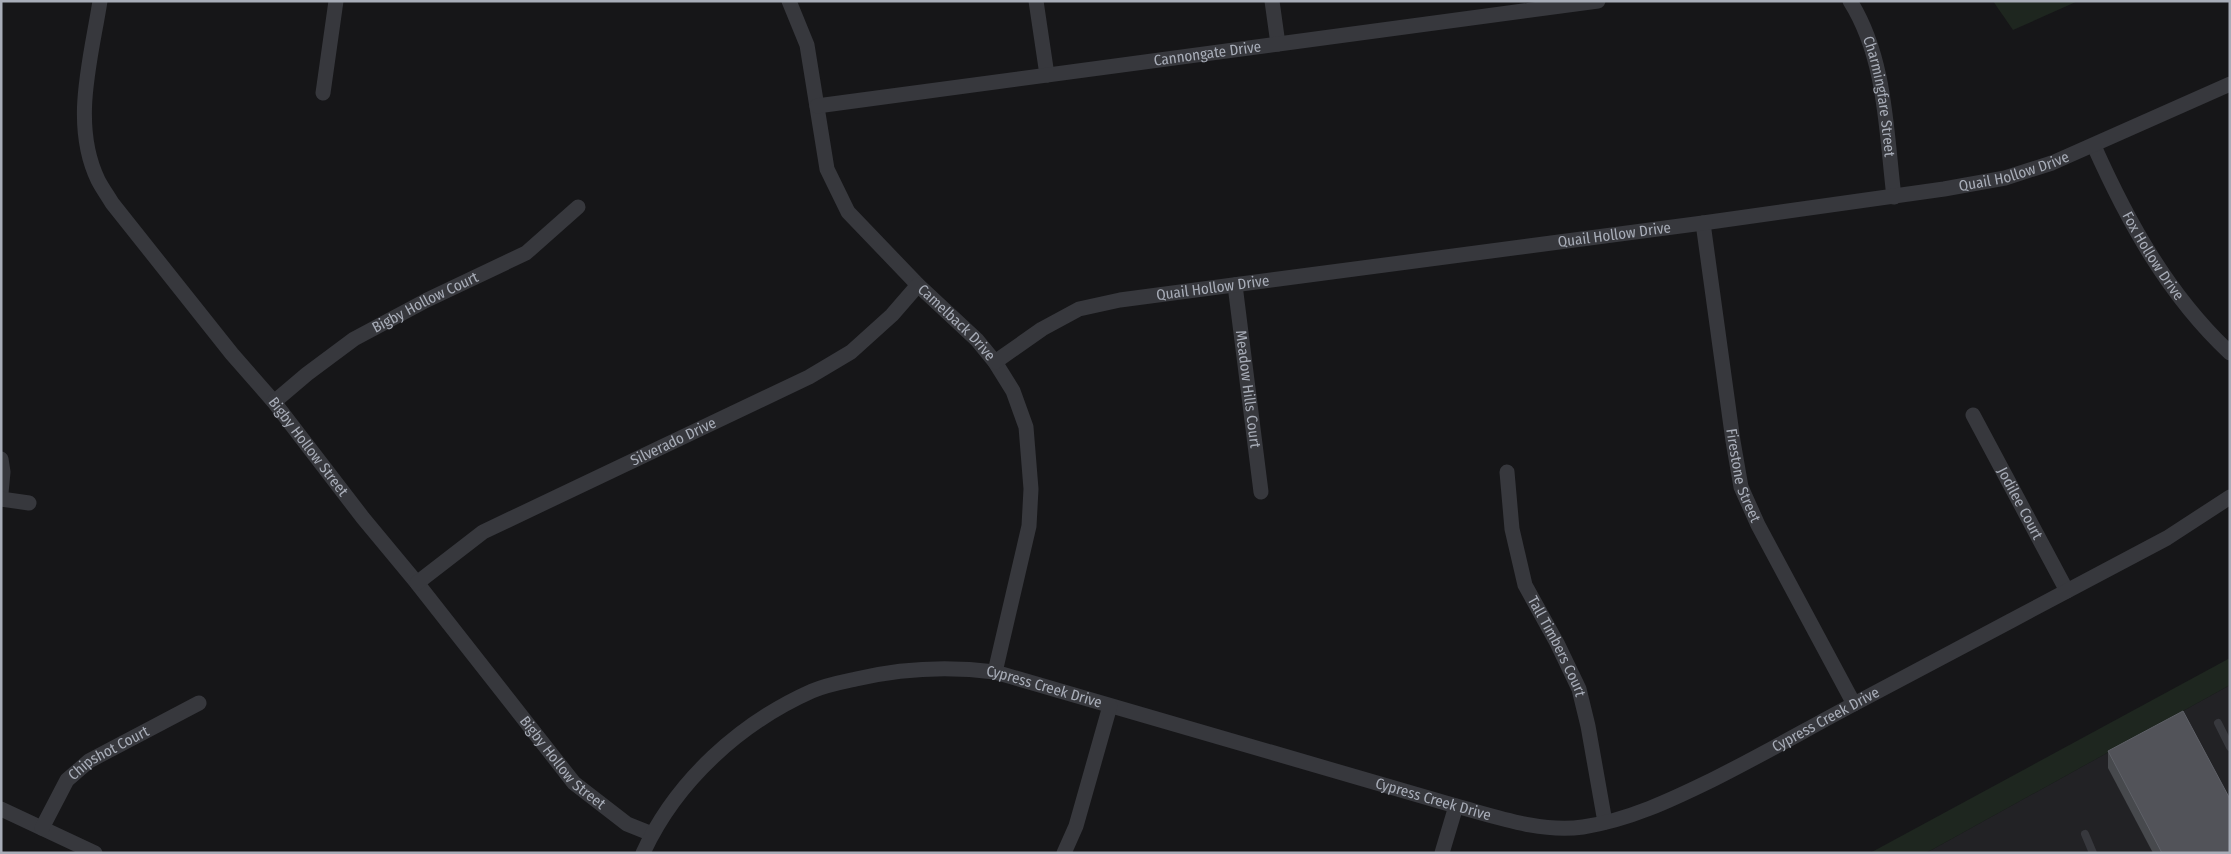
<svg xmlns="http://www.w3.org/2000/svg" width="2231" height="854" font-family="'Fira Sans Condensed',sans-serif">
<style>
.built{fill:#222225}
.green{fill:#1e261f}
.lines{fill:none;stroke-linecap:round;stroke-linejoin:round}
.lane{stroke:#37383d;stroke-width:8}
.street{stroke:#37383d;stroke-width:15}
.wall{fill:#47494d}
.building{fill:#525359;stroke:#5f6168}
.labels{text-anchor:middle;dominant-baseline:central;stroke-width:4.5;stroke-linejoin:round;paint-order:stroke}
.street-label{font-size:15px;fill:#a8adb8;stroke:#111113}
</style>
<rect width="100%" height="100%" fill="#161618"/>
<polygon class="built" points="2230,685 2230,853 1926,853"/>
<g class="green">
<polygon points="1993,1 2078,1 2013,30"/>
<polygon points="2230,658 2230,685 1926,853 1870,853"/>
</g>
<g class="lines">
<g class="lane">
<polyline points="2218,723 2230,747"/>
<polyline points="2085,834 2093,853"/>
</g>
<g class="street">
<path id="s1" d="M100 1C91 59 71 124 98 180 102 188 108 196 112 203L232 354 274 402 363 518 417 583 574 783 627 824 652 834"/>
<path id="s2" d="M789 1 807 45 827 169 848 212 918 285 977 340 995 362 1013 391 1026 427 1031 489 1029 526 995 672"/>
<polyline points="1036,1 1047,75"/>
<polyline points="1272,1 1278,44"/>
<path id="s3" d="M1850 1C1886 58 1886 131 1894 197"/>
<polyline points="323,93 336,1"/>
<path id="s4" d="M817 106 1598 1"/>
<path id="s5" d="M2094 146C2128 222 2168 295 2230 353"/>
<path id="s6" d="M1703 223 1733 441 1741 487 1758 525 1854 704"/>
<path id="s7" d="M1235 285 1261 492"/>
<path id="s8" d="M995 362 1042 329 1079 309 1120 300 1703 223 1944 189 2005 178 2052 163 2230 84"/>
<path id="s9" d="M274 402 307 374 354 339 427 300 526 253 578 207"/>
<path id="s10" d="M1973 415 2067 591"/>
<polyline points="1,459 3,472 1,493"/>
<path id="s11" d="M1507 472 1512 529 1525 585 1557 643 1579 689 1588 726 1605 822"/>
<polyline points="1,499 29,503"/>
<path id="s12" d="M417 583 483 532 809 377 851 352 892 315 918 285"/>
<polyline points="1,809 95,853"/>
<path id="s13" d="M42 828 67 780 89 761 199 703"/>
<path id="s14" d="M643 853C676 781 740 723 812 691 826 685 842 682 856 679 903 668 948 666 995 672L1456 806C1497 817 1541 833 1583 827 1629 820 1671 800 1712 780 1760 756 1807 729 1854 704 1958 648 2063 594 2167 538L2230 497"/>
<polyline points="1064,853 1076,826 1110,706"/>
<polyline points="1442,853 1456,806"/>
</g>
</g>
<polygon class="wall" points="2108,751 2230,853 2153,853 2108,768"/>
<polygon class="building" points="2183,711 2230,799 2230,853 2162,853 2108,751"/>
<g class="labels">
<g class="street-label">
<text stroke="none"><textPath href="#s4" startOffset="394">Cannongate Drive</textPath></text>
<text stroke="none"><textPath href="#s3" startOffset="101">Charmingfare Street</textPath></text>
<text stroke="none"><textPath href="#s8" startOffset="1045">Quail Hollow Drive</textPath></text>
<text stroke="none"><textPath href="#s8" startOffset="640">Quail Hollow Drive</textPath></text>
<text stroke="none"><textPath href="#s5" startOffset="125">Fox Hollow Drive</textPath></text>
<text stroke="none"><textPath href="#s8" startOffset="235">Quail Hollow Drive</textPath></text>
<text stroke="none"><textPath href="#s9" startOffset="182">Bigby Hollow Court</textPath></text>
<text stroke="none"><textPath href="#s2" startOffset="376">Camelback Drive</textPath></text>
<text stroke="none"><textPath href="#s7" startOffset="105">Meadow Hills Court</textPath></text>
<text stroke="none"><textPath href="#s12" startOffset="294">Silverado Drive</textPath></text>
<text stroke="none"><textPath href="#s1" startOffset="522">Bigby Hollow Street</textPath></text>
<text stroke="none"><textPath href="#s6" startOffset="256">Firestone Street</textPath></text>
<text stroke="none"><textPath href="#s10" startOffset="100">Jodilee Court</textPath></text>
<text stroke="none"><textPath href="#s11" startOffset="184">Tall Timbers Court</textPath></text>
<text stroke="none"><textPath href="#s14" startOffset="476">Cypress Creek Drive</textPath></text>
<text stroke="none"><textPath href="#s14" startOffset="1301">Cypress Creek Drive</textPath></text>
<text stroke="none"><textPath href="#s13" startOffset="104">Chipshot Court</textPath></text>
<text stroke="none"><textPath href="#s1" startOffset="928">Bigby Hollow Street</textPath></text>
<text stroke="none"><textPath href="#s14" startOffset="881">Cypress Creek Drive</textPath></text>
</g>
</g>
<rect width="2231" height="854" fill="none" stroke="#a8adb8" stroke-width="5"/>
</svg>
